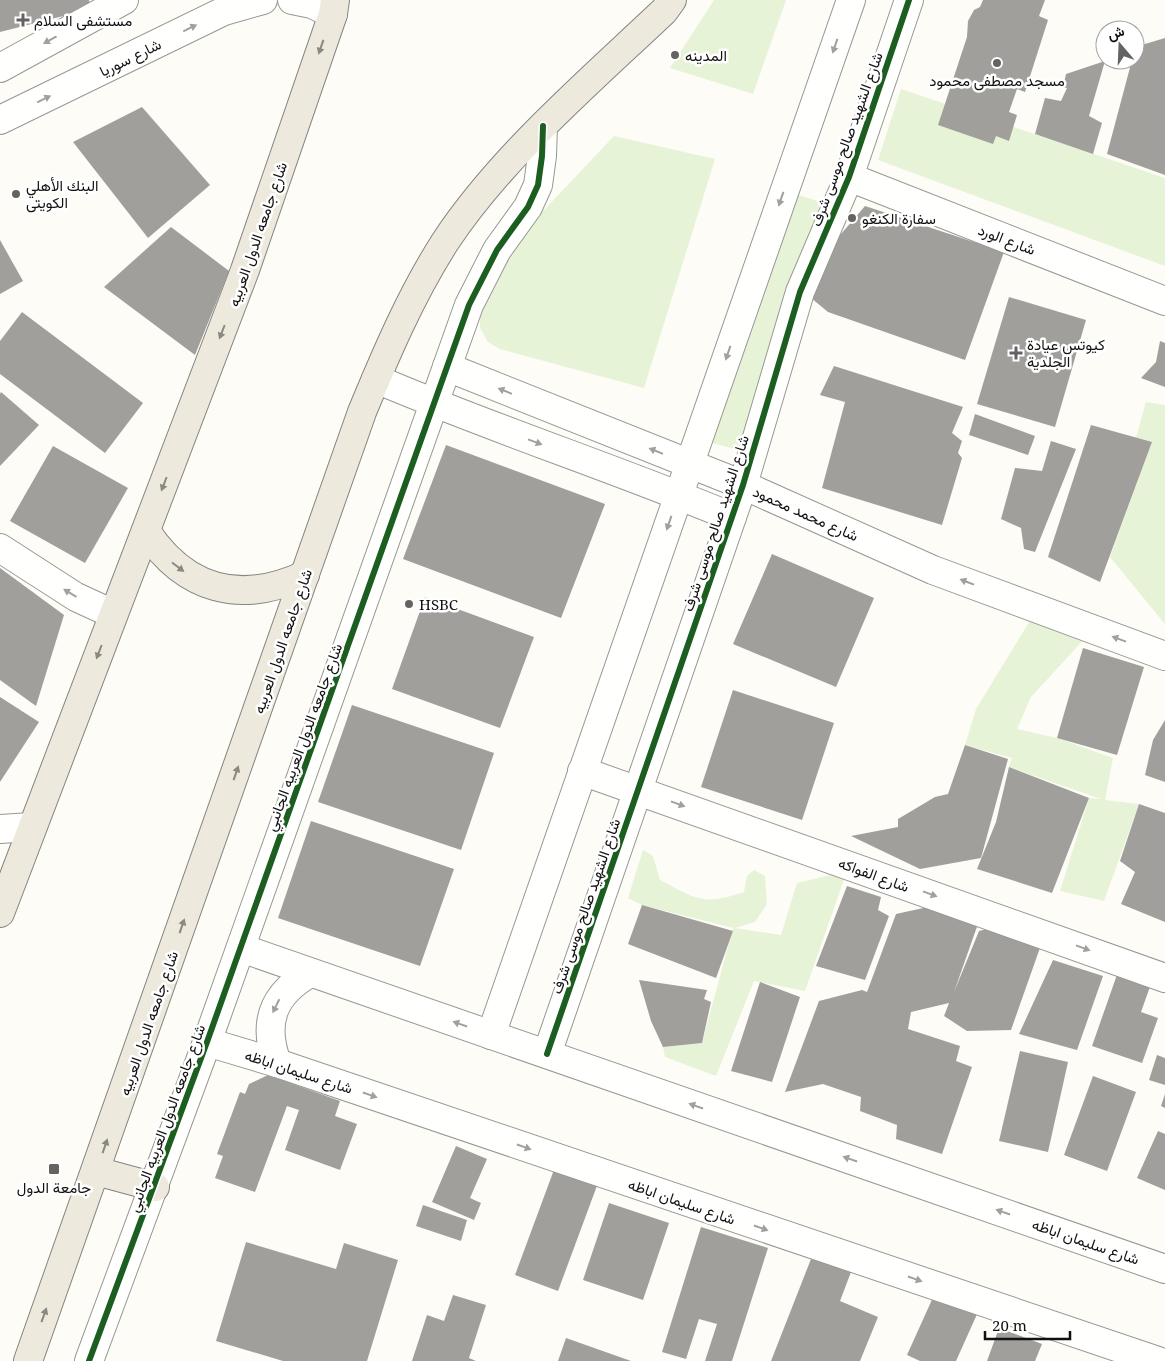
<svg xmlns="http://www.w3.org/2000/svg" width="1165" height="1361" font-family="'Noto Serif',Vazirmatn,serif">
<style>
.green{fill:#e7f3d7}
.building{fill:#a19f9c}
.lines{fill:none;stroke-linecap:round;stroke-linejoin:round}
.minor-casing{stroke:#979795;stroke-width:30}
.tertiary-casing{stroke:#979795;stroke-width:30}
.primary-casing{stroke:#858482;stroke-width:30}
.minor{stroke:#fffffe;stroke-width:28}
.tertiary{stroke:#fffffe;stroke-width:28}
.primary{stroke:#ede9dc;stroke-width:28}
.cycleway-casing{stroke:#fff;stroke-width:9}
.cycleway{stroke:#1b5e20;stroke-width:6}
.oneway{fill:#a0a09f}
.oneway2{fill:#8a8881}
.poi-dot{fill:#646362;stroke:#fff;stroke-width:2}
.labels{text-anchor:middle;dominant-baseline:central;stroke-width:5;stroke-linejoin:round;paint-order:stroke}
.poi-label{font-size:15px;fill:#111;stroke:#fff;text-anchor:start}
.street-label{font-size:15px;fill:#111;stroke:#fff}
</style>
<rect width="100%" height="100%" fill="#fdfcf7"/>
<g class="green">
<polygon points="714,0 786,0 753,94 670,68"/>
<polygon points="901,89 1165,178 1165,266 878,160"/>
<polygon points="614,136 715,159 644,388 500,349 488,342 480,328 480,304 526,229"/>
<polygon points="789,192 830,205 745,452 702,440"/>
<polygon points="1146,402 1165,405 1165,624 1110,557 1152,442 1136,438"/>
<polygon points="1034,614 1088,635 1031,697 1017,729 1057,738 1113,758 1105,800 1139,804 1104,901 1060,891 1089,798 1101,799 1009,767 1012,758 965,745 976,709"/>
<path d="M643 850 653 856 660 880C696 899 704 906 744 892L747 876 754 870 765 876 767 904 755 922 735 928 781 935 797 883 847 871 805 991 754 981 716 1076 665 1057 663 1047 702 1043 733 928 642 905 628 898Z"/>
</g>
<g class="building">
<polygon points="0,0 89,0 91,9 0,32"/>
<polygon points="983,0 1045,0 1039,16 1048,20 1025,92 1017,89 1009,112 1017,115 1009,141 996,136 993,144 938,125 967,37 968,21 974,10 980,7"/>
<polygon points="1165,38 1165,175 1107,154 1132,60 1135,60 1135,47"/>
<polygon points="1105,61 1089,116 1102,123 1093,154 1035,134 1045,98 1061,101 1067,88 1063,87 1066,74"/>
<polygon points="142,107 210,185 148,238 73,142"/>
<polygon points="865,206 1004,252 965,360 828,312 805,293 817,262"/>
<polygon points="171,227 229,271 195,355 104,287"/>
<polygon points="0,240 23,281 0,294"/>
<polygon points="1009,297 1086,320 1055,427 977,404"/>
<polygon points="22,312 143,403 105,453 0,374 0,341"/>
<polygon points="1160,341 1165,343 1165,387 1141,378 1156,362"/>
<polygon points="834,366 963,407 952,433 962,441 958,453 962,458 942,525 822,488 845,402 820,395"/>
<polygon points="1,392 39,425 0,466 0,394"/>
<polygon points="975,414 1035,436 1028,455 969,435"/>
<polygon points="1091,425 1152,442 1100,582 1048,557"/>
<polygon points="1051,441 1076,449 1035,552 1024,549 1021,528 1001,519 1015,468 1042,471"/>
<polygon points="446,445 605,504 561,618 403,559"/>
<polygon points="53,446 128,488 85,563 10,521"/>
<polygon points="772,554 874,598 836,687 733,644"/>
<polygon points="0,568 64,615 36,706 0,680"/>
<polygon points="425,597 534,637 500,728 392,689"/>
<polygon points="1083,648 1144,667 1117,755 1057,738"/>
<polygon points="733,690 834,723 802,820 701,787"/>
<polygon points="0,697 39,722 0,782"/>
<polygon points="352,705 494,753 461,850 318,802"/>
<polygon points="1165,720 1165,782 1145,775 1153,740"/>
<polygon points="965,745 1008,759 981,858 920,869 851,836 898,827 898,819 935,797 948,794"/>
<polygon points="1009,767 1089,798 1052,893 977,869 996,822"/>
<polygon points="1139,804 1165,813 1165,922 1121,904 1135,872 1120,861"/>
<polygon points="311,821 454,869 420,966 278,918"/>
<polygon points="847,886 881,897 878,910 889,916 865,980 816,966"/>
<polygon points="642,905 733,931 716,978 628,944"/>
<polygon points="937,905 979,921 954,992 979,931 995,927 1041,945 1011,1030 967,1031 944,1016 949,1003 911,1012 908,1029 960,1046 956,1061 972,1067 942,1154 896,1139 897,1125 860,1111 861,1097 823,1084 785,1092 819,1001 862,990 867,992 896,914"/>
<polygon points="1053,960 1103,976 1077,1050 1019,1034"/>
<polygon points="1119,969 1152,981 1141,1012 1158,1018 1142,1063 1092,1046"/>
<polygon points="639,980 707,990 704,999 711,1002 702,1043 663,1047 651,1021"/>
<polygon points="760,982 800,997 772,1082 731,1071"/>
<polygon points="1020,1051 1068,1062 1048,1152 999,1141"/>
<polygon points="1157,1055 1165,1058 1165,1085 1149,1080"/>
<polygon points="268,1075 340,1101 335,1116 357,1124 340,1170 285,1150 299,1110 287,1106 255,1192 215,1178 223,1156 217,1154 240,1092 245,1094 249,1084"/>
<polygon points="1093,1076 1136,1092 1107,1171 1064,1155"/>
<polygon points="1165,1094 1165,1108 1161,1106"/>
<polygon points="1158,1131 1165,1134 1165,1190 1137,1178"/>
<polygon points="456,1146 487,1159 470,1198 481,1203 474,1220 432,1202"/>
<polygon points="555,1167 598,1183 558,1291 515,1275"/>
<polygon points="609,1203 669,1223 643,1300 583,1280"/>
<polygon points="423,1205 467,1220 461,1241 416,1226"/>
<polygon points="701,1227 768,1248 732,1361 705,1361 717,1324 699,1319 686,1359 662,1352"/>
<polygon points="246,1242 336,1269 344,1243 398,1260 367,1361 283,1361 216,1341"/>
<polygon points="811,1259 851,1272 840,1301 878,1317 860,1361 771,1361"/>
<polygon points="935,1293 978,1312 956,1361 920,1361 907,1355"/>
<polygon points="453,1295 486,1305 469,1358 476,1361 412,1361 427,1315 444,1321"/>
<polygon points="999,1328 1042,1344 1035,1361 987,1361"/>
<polygon points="566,1338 631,1361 558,1361"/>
</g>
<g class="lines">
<defs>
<g id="minor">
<polyline points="849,177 1165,301"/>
<polyline points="447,367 743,485 933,570 1165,656"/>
<path d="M376 379C493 429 614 468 732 517"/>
<polyline points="0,548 76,597 113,614"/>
<polyline points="582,771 1165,978"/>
<polyline points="241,948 1165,1269"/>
<polyline points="491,1035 851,0"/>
<polyline points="207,1042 277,1063 1158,1361"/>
<polyline points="547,1054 743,485 800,292 849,177 909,0"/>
<path d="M277 1063C262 1022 273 994 310 973"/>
<polyline points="89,1361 207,1042 469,305 497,250 528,207 538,185 542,156 543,126"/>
</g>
<g id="tertiary">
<polyline points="292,0 312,4 333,14"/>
<polyline points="0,68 124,0"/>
<polyline points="0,120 224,11 263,0"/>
<polyline points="0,829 31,827"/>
</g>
<g id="primary">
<path d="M146 531C185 590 240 605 305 575"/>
<polyline points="0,913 245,270 333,14 335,0"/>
<polyline points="96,1171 155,1187"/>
<path d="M28 1361 362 412C386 354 411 295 445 242 501 157 590 81 664 11L672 0"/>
</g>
</defs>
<use href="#minor" class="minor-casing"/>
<use href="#tertiary" class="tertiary-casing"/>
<use href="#primary" class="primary-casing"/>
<use href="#minor" class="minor"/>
<use href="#tertiary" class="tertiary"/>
<use href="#primary" class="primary"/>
<defs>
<g id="cycleway">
<polyline points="547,1054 743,485 800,292 849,177 909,0"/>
<polyline points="89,1361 207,1042 469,305 497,250 528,207 538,185 542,156 543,126"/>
</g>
</defs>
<use href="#cycleway" class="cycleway-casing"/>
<use href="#cycleway" class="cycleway"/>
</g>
<defs><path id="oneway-solid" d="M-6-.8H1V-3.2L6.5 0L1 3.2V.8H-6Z" transform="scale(1.25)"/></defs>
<g class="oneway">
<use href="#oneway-solid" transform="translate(190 28) rotate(-26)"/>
<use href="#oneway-solid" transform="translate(50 40) rotate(151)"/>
<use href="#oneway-solid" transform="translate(835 46) rotate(109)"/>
<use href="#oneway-solid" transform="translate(44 99) rotate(-26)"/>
<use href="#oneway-solid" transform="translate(781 199) rotate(109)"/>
<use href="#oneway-solid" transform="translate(728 353) rotate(109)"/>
<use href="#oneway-solid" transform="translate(505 391) rotate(-158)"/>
<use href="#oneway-solid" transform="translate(535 442) rotate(20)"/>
<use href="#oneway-solid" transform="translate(656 451) rotate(-158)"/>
<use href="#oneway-solid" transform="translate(669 523) rotate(109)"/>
<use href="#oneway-solid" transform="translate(967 582) rotate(-159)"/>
<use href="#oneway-solid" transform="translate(70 593) rotate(-149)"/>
<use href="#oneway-solid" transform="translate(1119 639) rotate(-160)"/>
<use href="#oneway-solid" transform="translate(678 804) rotate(20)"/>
<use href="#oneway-solid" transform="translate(930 894) rotate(20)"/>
<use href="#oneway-solid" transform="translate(1083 948) rotate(20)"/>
<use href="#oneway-solid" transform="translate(276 1006) rotate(116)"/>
<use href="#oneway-solid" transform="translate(460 1024) rotate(-161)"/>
<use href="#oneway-solid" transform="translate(370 1095) rotate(19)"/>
<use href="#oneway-solid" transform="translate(696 1106) rotate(-161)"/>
<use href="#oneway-solid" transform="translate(524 1147) rotate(19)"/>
<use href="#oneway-solid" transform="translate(850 1159) rotate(-161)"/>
<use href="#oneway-solid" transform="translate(1003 1212) rotate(-161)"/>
<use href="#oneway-solid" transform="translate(761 1228) rotate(19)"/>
<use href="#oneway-solid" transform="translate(915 1279) rotate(19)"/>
</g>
<g class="oneway2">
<use href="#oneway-solid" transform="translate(321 47) rotate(109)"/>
<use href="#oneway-solid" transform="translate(222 332) rotate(111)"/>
<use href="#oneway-solid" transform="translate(164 484) rotate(111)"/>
<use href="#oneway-solid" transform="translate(178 567) rotate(37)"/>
<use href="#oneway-solid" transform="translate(99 652) rotate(111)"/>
<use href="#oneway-solid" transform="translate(236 773) rotate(-71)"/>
<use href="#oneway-solid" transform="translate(182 926) rotate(-71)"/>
<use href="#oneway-solid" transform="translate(105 1146) rotate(-71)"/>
<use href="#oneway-solid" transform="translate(44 1315) rotate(-70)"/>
</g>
<g class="poi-dot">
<path d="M20.5 12.5h5v5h5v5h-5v5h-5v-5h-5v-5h5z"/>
<circle cx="675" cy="55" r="5"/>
<circle cx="997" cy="63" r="5"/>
<circle cx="16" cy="194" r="5"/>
<circle cx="852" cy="218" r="5"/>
<path d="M1013.5 345.5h5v5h5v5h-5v5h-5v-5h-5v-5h5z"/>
<circle cx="409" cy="604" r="5"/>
<rect x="48" y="1163" width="12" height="12" rx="2.5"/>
</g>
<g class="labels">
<g class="poi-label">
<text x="34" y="20">مستشفى السلام</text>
<text x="685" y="55">المدينه</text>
<text x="997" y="80" text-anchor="middle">مسجد مصطفى محمود</text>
<text x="26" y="185">البنك الأهلي<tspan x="26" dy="17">الكويتى</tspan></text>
<text x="862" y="218">سفارة الكنغو</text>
<text x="1027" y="344">كيوتس عيادة<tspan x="1027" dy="17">الجلدية</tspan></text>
<text x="419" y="604">HSBC</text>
<text x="54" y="1187" text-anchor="middle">جامعة الدول</text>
</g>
<g class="street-label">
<text transform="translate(130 57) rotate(-26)">شارع سوريا</text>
<text transform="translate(846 139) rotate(-70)">شارع الشهيد صالح موسى شرف</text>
<text transform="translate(257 234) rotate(-71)">شارع جامعه الدول العربيه</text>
<text transform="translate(1007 239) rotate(21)">شارع الورد</text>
<text transform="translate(806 513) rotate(24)">شارع محمد محمود</text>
<text transform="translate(715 523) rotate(-72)">شارع الشهيد صالح موسى شرف</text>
<text transform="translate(282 641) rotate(-71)">شارع جامعه الدول العربيه</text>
<text transform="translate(303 737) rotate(-70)">شارع جامعه الدول العربيه الجانبي</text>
<text transform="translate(874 874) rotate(20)">شارع الفواكه</text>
<text transform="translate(585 906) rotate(-71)">شارع الشهيد صالح موسى شرف</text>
<text transform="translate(148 1023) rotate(-71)">شارع جامعه الدول العربيه</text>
<text transform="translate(299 1071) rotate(18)">شارع سليمان اباظه</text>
<text transform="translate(166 1118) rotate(-70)">شارع جامعه الدول العربيه الجانبي</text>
<text transform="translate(682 1201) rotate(19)">شارع سليمان اباظه</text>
<text transform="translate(1086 1241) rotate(19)">شارع سليمان اباظه</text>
</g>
</g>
<g transform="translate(1120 45) rotate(341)"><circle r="24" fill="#ffffff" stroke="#a0a0a0"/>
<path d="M0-4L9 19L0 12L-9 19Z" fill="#646362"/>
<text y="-8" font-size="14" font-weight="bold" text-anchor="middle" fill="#111111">ش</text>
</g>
<path d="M985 1331v8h85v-8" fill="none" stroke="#111111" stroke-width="2.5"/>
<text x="992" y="1331" font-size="15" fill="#111111" stroke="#ffffff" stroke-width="4" paint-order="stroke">20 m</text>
</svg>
